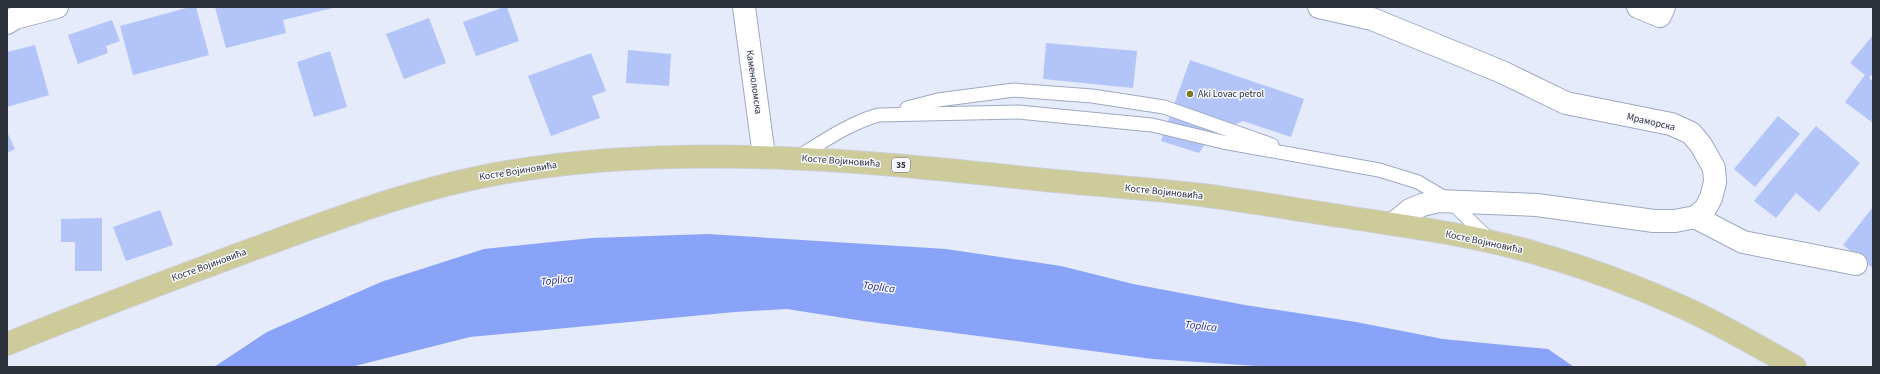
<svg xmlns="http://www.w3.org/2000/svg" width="1880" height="374" font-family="'Source Sans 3',sans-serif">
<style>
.water{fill:#89a3f9}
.building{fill:#b2c4f8}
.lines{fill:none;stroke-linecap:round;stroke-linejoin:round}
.service-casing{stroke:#9fa8c1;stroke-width:15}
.minor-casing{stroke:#9fa8c1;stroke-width:24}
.primary-casing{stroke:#cdced0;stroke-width:24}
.service{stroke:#fff;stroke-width:13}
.minor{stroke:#fff;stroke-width:22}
.primary{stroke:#cdcb9a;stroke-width:22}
.poi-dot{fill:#7d7920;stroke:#f6f8fd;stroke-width:1.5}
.labels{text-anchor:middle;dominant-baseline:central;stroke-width:3;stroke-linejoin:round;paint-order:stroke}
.shield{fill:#f6f8fd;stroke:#6a6d76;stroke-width:1}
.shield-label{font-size:9px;font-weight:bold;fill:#2e323c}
.street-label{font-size:10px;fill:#2e323c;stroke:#f6f8fd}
.poi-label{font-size:10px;fill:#2e323c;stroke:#f6f8fd;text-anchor:start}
.water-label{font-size:11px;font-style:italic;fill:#1d2989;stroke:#f6f8fd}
</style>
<rect width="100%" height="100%" fill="#e5ebfa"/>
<polygon class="water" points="708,234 946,249 1061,266 1133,284 1245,305 1356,322 1443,339 1548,349 1574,367 1273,367 1153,359 863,321 787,309 735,312 470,337 351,367 214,367 267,332 381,282 484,249 592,238"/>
<g class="building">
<polygon points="190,7 196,7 209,55 133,75 120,26"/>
<polygon points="215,7 333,7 333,8 283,20 286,33 226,48"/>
<polygon points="504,7 507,7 519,41 476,56 463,22"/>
<polygon points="429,18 446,63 404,79 386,34"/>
<polygon points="112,20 120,41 106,46 108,53 78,64 68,35"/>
<polygon points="1873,35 1873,73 1869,78 1873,81 1873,123 1845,102 1865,75 1850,63"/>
<polygon points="1046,43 1137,51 1133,88 1043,79"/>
<polygon points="35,45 49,95 7,107 7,52"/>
<polygon points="628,50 671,54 669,86 626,83"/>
<polygon points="330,51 347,107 314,117 297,62"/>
<polygon points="591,53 606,91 592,96 600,118 551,136 528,76"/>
<polygon points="1190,60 1304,99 1291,137 1243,121 1212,134 1199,153 1161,141"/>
<polygon points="1778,116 1800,134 1755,187 1734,169"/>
<polygon points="1816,126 1860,163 1819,212 1796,193 1776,218 1754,201"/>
<polygon points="7,132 15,149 7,153"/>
<polygon points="1873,207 1873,268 1843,245"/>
<polygon points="160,210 173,245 126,261 113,227"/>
<polygon points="102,218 102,271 75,271 75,242 61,242 61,219"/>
</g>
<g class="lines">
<defs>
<g id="service">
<polyline points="907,108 938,100 1014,90 1092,96 1164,107 1272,145"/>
<path d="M798 157C824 141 848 124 878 115L1018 112 1152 125 1223 142 1379 170 1418 182 1450 201 1490 240"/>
</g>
<g id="minor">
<polyline points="744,7 764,156"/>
<polyline points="1319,7 1372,19 1502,72 1566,103 1671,124 1691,133 1701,145 1714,168 1715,182 1711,198 1705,209 1695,217 1675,221 1654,221 1537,205 1438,201 1422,205 1410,210 1393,224"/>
<polyline points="1638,7 1660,16 1664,7"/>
<polyline points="7,23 15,18 57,7"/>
<polyline points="1695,217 1743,242 1856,264"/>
</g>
<path id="primary" d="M7 344C93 309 180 276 267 244 346 215 424 186 507 172 686 142 866 161 1045 180 1097 185 1150 189 1202 195 1248 201 1294 209 1340 216 1404 226 1469 234 1532 252 1585 267 1639 287 1689 310 1725 327 1760 347 1795 367"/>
</defs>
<use href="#service" class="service-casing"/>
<use href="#minor" class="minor-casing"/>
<use href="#primary" class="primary-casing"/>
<use href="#service" class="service"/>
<use href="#minor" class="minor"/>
<use href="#primary" class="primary"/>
</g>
<circle class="poi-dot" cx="1190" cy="94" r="4"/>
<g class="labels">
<rect class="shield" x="892" y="158" width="18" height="14" rx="3"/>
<g class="shield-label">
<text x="901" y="165">35</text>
</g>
<g class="street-label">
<text transform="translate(754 82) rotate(82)">Каменоломска</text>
<text transform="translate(1651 122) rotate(13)">Мраморска</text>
<text transform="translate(841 161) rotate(4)">Косте Војиновића</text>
<text transform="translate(518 171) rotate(-9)">Косте Војиновића</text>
<text transform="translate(1164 192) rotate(6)">Косте Војиновића</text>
<text transform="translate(1484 242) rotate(12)">Косте Војиновића</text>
<text transform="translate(209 265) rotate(-20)">Косте Војиновића</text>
</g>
<g class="poi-label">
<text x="1198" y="94">Aki Lovac petrol</text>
</g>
<g class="water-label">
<text transform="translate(557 280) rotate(-6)">Toplica</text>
<text transform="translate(879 287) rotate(7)">Toplica</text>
<text transform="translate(1201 326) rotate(6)">Toplica</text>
</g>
</g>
<rect width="1880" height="374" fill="none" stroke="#2e323c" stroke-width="16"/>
</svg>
